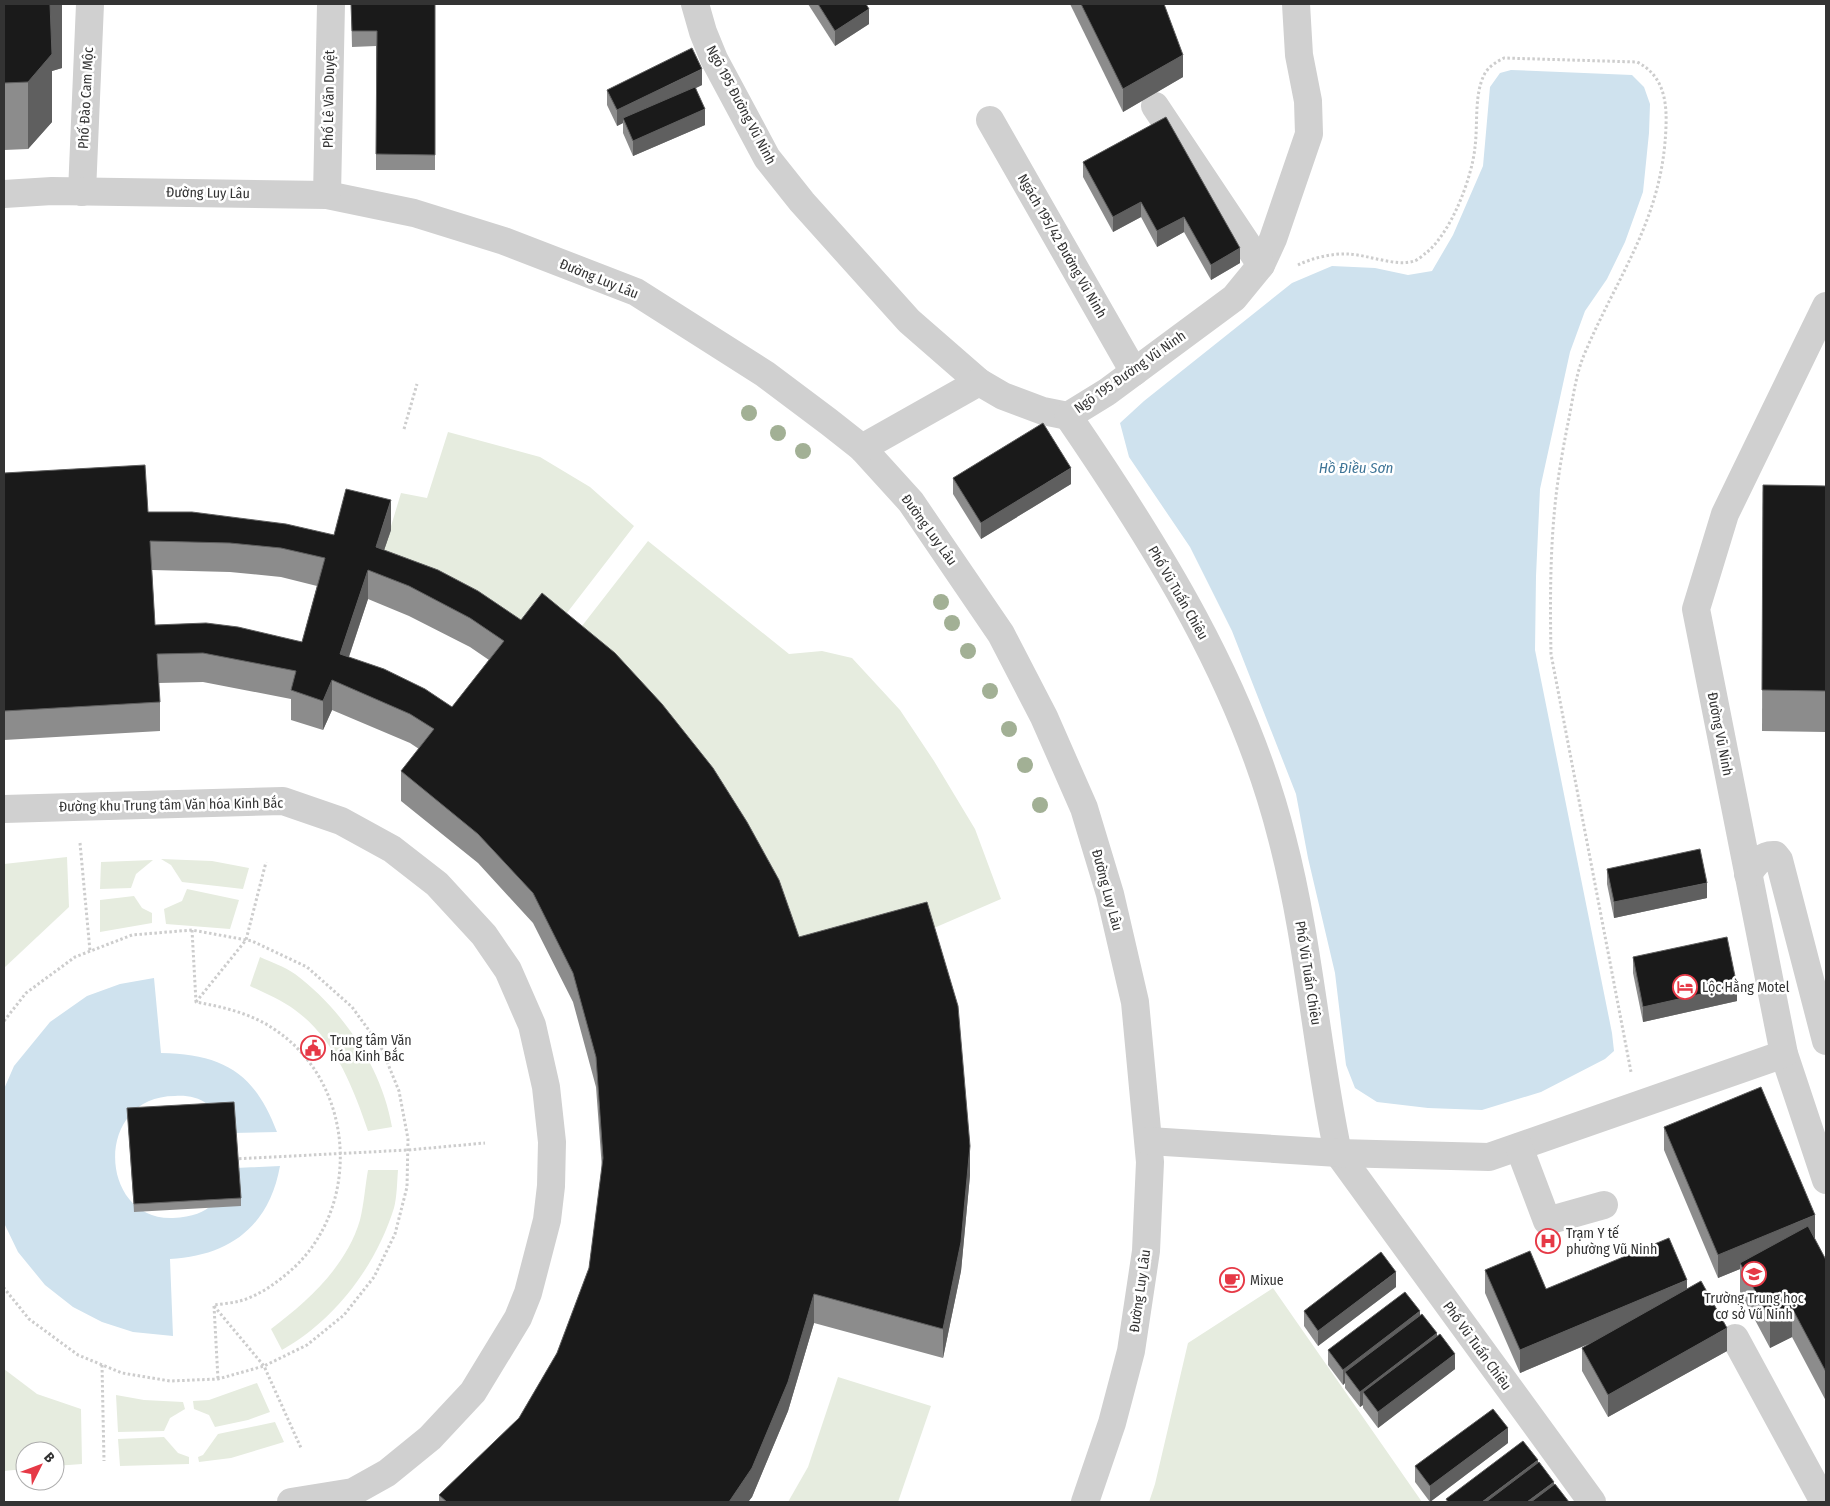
<svg xmlns="http://www.w3.org/2000/svg" width="1830" height="1506" font-family="'Fira Sans Condensed',sans-serif">
<style>
.green{fill:#e6ecdf}
.water{fill:#cfe2ee}
.lines{fill:none;stroke-linecap:round;stroke-linejoin:round}
.path{stroke:#cdcdcd;stroke-width:3;stroke-dasharray:2.5 2.5;stroke-linecap:butt}
.minor{stroke:#d0d0d0;stroke-width:28}
.tree{fill:#a2b095}
.wall{fill:#8c8c8c;fill-rule:evenodd}
.shaded-wall{fill:#5f5f5f}
.building{fill:#1a1a1a;stroke:#5f5f5f;fill-rule:evenodd}
.labels{text-anchor:middle;dominant-baseline:central;stroke-width:5;stroke-linejoin:round;paint-order:stroke}
.street-label{font-size:14px;fill:#333;stroke:#fff}
.poi-label{font-size:14px;fill:#333;stroke:#fff;text-anchor:start}
.water-label{font-size:15px;font-style:italic;fill:#3f7597;stroke:#fff}
</style>
<rect width="100%" height="100%" fill="#fff"/>
<g class="green">
<polygon points="448,432 540,457 590,487 634,526 553,631 521,649 376,576 401,493 427,498"/>
<polygon points="648,541 789,654 822,651 852,658 900,710 934,761 975,829 1001,899 927,931 799,966 568,644"/>
<polygon points="67,857 69,907 4,968 4,864"/>
<polygon points="161,859 212,861 249,868 243,889 182,882 171,865"/>
<polygon points="153,860 136,874 131,888 100,889 101,862"/>
<polygon points="187,889 239,900 230,929 166,924 164,909 182,901"/>
<polygon points="134,896 142,908 152,913 152,923 100,932 100,900"/>
<path d="M260 957C271 962 285 967 295 974 343 1010 382 1068 392 1127L368 1131C353 1087 334 1038 295 1010 281 1000 265 993 250 986Z"/>
<path d="M368 1170H398C397 1182 397 1197 394 1208 376 1266 335 1320 282 1350L271 1329C308 1301 346 1267 360 1220 364 1204 365 1187 368 1170Z"/>
<polygon points="1273,1288 1422,1502 1149,1502 1155,1484 1188,1343"/>
<polygon points="4,1369 37,1394 81,1409 82,1464 55,1466 55,1451 25,1451 25,1469 4,1471"/>
<polygon points="838,1377 931,1406 898,1502 788,1502 808,1467"/>
<polygon points="257,1383 270,1412 248,1420 215,1427 209,1415 194,1409 193,1401 209,1400"/>
<polygon points="116,1395 144,1400 183,1402 185,1409 170,1418 164,1431 118,1432"/>
<polygon points="275,1422 284,1442 231,1458 199,1462 198,1457 203,1455 218,1434"/>
<polygon points="164,1437 178,1453 189,1457 189,1464 120,1466 118,1439"/>
</g>
<g class="water">
<polygon points="1511,70 1632,75 1644,87 1650,104 1649,133 1643,192 1625,242 1607,279 1585,311 1570,352 1540,489 1536,576 1535,650 1612,1033 1614,1051 1605,1059 1541,1092 1482,1110 1428,1108 1377,1102 1355,1088 1346,1065 1335,973 1308,858 1296,794 1232,631 1190,547 1129,457 1120,423 1144,401 1292,283 1332,266 1375,268 1408,275 1432,271 1453,235 1483,166 1490,87 1500,73"/>
<path d="M154 978 161 1053C223 1054 255 1073 277 1132L232 1133C224 1124 216 1112 207 1104 199 1097 185 1095 175 1096 93 1096 98 1221 173 1218 213 1216 219 1199 236 1168L280 1166C269 1227 229 1256 170 1259L173 1336 133 1332 102 1322 73 1307 45 1285 18 1252 4 1223V1089L14 1066 50 1022 87 996 120 984Z"/>
</g>
<g class="lines">
<g class="path">
<path d="M1298 265C1312 258 1333 253 1349 254 1368 255 1397 267 1414 261 1418 260 1423 255 1426 253 1451 233 1472 178 1475 147 1478 124 1474 96 1484 75 1488 67 1496 62 1504 58L1637 62C1663 75 1667 100 1666 126 1663 219 1618 274 1584 355 1576 374 1573 398 1569 418 1564 443 1559 470 1556 496 1550 548 1550 602 1551 654L1631 1072"/>
<polyline points="404,429 417,384"/>
<polyline points="80,843 90,951"/>
<path d="M192 930 196 1002C223 1007 250 1013 274 1029 356 1083 363 1209 289 1272 275 1284 258 1296 240 1301 232 1303 222 1304 214 1305"/>
<polyline points="196,1002 246,940 266,862"/>
<polyline points="4,1021 26,993 75,957 132,935 192,930 252,941 307,967 352,1007 381,1047 399,1091 408,1139 407,1187 395,1234 374,1277 344,1315 307,1345 264,1366 218,1379 170,1381 122,1373 78,1355 29,1319 4,1288"/>
<polyline points="234,1159 408,1150 485,1143"/>
<polyline points="214,1306 264,1366 301,1448"/>
<polyline points="214,1306 218,1379"/>
<polyline points="102,1365 104,1461"/>
</g>
<g class="minor">
<polyline points="695,4 703,32 714,59 767,158 802,202 909,321 979,382 1003,396 1043,411 1068,416 1107,392 1234,298 1261,265 1273,239 1309,134 1308,101 1299,55 1296,4"/>
<polyline points="1155,106 1261,265"/>
<polyline points="990,120 1134,372"/>
<polyline points="82,192 90,4"/>
<polyline points="4,194 52,191 327,195 414,213 504,241 636,292 699,332 765,374 829,422 862,448 911,502 1001,634 1044,717 1084,808 1110,894 1135,1002 1150,1162 1146,1251 1131,1351 1112,1423 1085,1502"/>
<polyline points="327,195 331,4"/>
<polyline points="1826,306 1725,514 1696,609 1784,1054 1826,1180"/>
<path d="M1068 416C1157 546 1243 683 1282 838 1309 941 1316 1048 1338 1153L1592 1502"/>
<polyline points="862,448 979,382"/>
<polyline points="4,809 283,801 341,821 392,849 437,884 484,935 508,970 532,1025 546,1087 552,1142 551,1186 547,1220 528,1293 518,1318 473,1392 430,1438 387,1473 353,1492 291,1502"/>
<path d="M1748 874C1755 864 1762 854 1775 855L1779 860 1826 1041"/>
<polyline points="1149,1141 1338,1153 1489,1157 1784,1054"/>
<polyline points="1519,1147 1547,1221 1604,1205"/>
<polyline points="1735,1338 1824,1502"/>
</g>
</g>
<g class="tree">
<circle cx="749" cy="413" r="8"/>
<circle cx="778" cy="433" r="8"/>
<circle cx="803" cy="451" r="8"/>
<circle cx="941" cy="602" r="8"/>
<circle cx="952" cy="623" r="8"/>
<circle cx="968" cy="651" r="8"/>
<circle cx="990" cy="691" r="8"/>
<circle cx="1009" cy="729" r="8"/>
<circle cx="1025" cy="765" r="8"/>
<circle cx="1040" cy="805" r="8"/>
</g>
<g class="wall">
<polygon points="4,4 62,4 62,68 52,71 52,122 28,149 4,150"/>
<polygon points="351,4 435,4 435,170 376,170 376,46 352,47"/>
<polygon points="808,4 866,4 869,24 835,46"/>
<polygon points="1070,4 1164,4 1183,77 1123,112"/>
<polygon points="702,85 696,88 705,125 633,156 623,133 623,123 617,126 607,105 607,90"/>
<polygon points="1166,117 1240,263 1211,280 1184,232 1157,247 1141,217 1113,232 1083,177 1083,162"/>
<path d="M4 473 148 512 334 535 391 530 384 550 438 570 799 937 970 1175 961 1271 943 1358 814 1323 788 1411 752 1497 748 1502H439V1495L519 1418 557 1353 589 1268 602 1169 596 1087 573 1002 533 923 478 863 401 801V771L419 749 410 743 332 710 323 730 291 720V699L203 682 158 683 160 702V731L4 740ZM152 570 230 572 281 577 317 586 302 642 155 625ZM368 599 409 616 470 647 489 660 452 707 349 657Z"/>
<polygon points="953,478 1071,484 981,539 953,494"/>
<polygon points="1763,485 1826,486 1826,732 1762,731"/>
<polygon points="1607,869 1707,898 1614,918 1607,884"/>
<polygon points="1633,957 1737,1001 1643,1022 1633,973"/>
<polygon points="127,1108 241,1198 241,1206 134,1212"/>
<polygon points="1664,1127 1814,1238 1826,1260 1826,1401 1792,1337 1770,1348 1740,1292 1740,1269 1718,1278 1664,1150"/>
<polygon points="1485,1270 1546,1289 1687,1289 1727,1351 1608,1417 1582,1371 1582,1348 1591,1343 1520,1373 1485,1293"/>
<polygon points="1396,1287 1318,1346 1304,1326 1304,1311"/>
<polygon points="1420,1315 1437,1336 1455,1369 1378,1428 1363,1408 1363,1405 1360,1407 1345,1388 1345,1383 1343,1385 1328,1365 1328,1350"/>
<polygon points="1508,1443 1430,1502 1415,1482 1415,1466"/>
</g>
<g class="shaded-wall">
<polygon points="50,4 62,4 62,68 52,71 52,122 28,149 28,82"/>
<polygon points="869,9 869,24 835,46 835,31"/>
<polygon points="1183,55 1183,77 1123,112 1123,89"/>
<polygon points="702,69 702,85 625,122 623,118 623,123 617,126 617,110"/>
<polygon points="705,109 705,125 633,156 633,141"/>
<polygon points="1141,202 1141,217 1113,232 1113,217"/>
<polygon points="1184,217 1184,232 1157,247 1157,231"/>
<polygon points="1240,248 1240,263 1211,280 1211,265"/>
<polygon points="1071,468 1071,484 981,539 981,523"/>
<polygon points="391,500 391,530 376,574 376,547"/>
<polygon points="368,570 368,599 340,683 340,654"/>
<polygon points="332,680 332,710 323,730 323,701"/>
<polygon points="1707,883 1707,898 1614,918 1614,902"/>
<polygon points="1737,986 1737,1001 1643,1022 1643,1007"/>
<polygon points="970,1146 970,1175 961,1271 943,1358 943,1329"/>
<polygon points="1815,1215 1815,1238 1740,1263 1740,1269 1718,1278 1718,1255"/>
<polygon points="1396,1272 1396,1287 1318,1346 1318,1331"/>
<polygon points="1687,1280 1687,1302 1520,1373 1520,1350"/>
<polygon points="814,1294 814,1323 788,1411 752,1497 748,1502 729,1502"/>
<polygon points="1792,1308 1792,1337 1770,1348 1770,1319"/>
<polygon points="1420,1311 1420,1327 1345,1372 1345,1383 1343,1385 1343,1370"/>
<polygon points="1727,1328 1727,1351 1608,1417 1608,1395"/>
<polygon points="1437,1333 1437,1348 1363,1392 1363,1405 1360,1407 1360,1392"/>
<polygon points="1455,1354 1455,1369 1378,1428 1378,1412"/>
<polygon points="1508,1428 1508,1443 1430,1502 1430,1486"/>
<polygon points="1538,1460 1538,1475 1502,1502 1482,1502"/>
<polygon points="1554,1482 1554,1497 1547,1502 1527,1502"/>
</g>
<g class="building">
<polygon points="4,4 51,4 50,4 52,54 28,82 4,83"/>
<polygon points="351,4 435,4 435,155 376,154 377,31 352,31"/>
<polygon points="818,4 866,4 869,9 835,31"/>
<polygon points="1081,4 1164,4 1183,55 1123,89"/>
<polygon points="692,48 702,69 617,110 607,90"/>
<polygon points="695,87 705,109 633,141 623,118"/>
<polygon points="1166,117 1240,248 1211,265 1184,217 1157,231 1141,202 1113,217 1083,162"/>
<polygon points="1043,423 1071,468 981,523 953,478"/>
<path d="M145 465 148 512H192L286 524 334 535 346 489 391 500 376 547 438 570 478 591 521 620 542 593 615 653 662 704 713 768 747 822 779 880 799 937 927 902 958 1006 970 1146 961 1242 943 1329 814 1294 788 1382 752 1468 729 1502H447L439 1495 519 1418 557 1353 589 1268 603 1158 596 1057 573 973 533 893 478 834 401 771 434 729 410 714 332 680 323 701 291 690 296 671 203 653 157 654 160 702 4 711V473ZM150 541 230 543 281 548 325 558 302 642 238 627 206 623 155 625ZM368 570 409 586 470 618 504 641 452 707 425 689 384 669 340 654Z"/>
<polygon points="1763,485 1826,486 1826,691 1762,690"/>
<polygon points="1700,849 1707,883 1614,902 1607,869"/>
<polygon points="1727,937 1737,986 1643,1007 1633,957"/>
<polygon points="1761,1087 1815,1215 1718,1255 1664,1127"/>
<polygon points="234,1102 241,1198 134,1204 127,1108"/>
<polygon points="1808,1226 1826,1260 1826,1372 1792,1308 1770,1319 1740,1263"/>
<polygon points="1669,1238 1687,1280 1520,1350 1485,1270 1530,1251 1546,1289"/>
<polygon points="1381,1252 1396,1272 1318,1331 1304,1311"/>
<polygon points="1701,1281 1727,1328 1608,1395 1582,1348"/>
<polygon points="1405,1292 1420,1311 1343,1370 1328,1350"/>
<polygon points="1422,1314 1437,1333 1360,1392 1345,1372"/>
<polygon points="1440,1334 1455,1354 1378,1412 1363,1392"/>
<polygon points="1493,1409 1508,1428 1430,1486 1415,1466"/>
<polygon points="1523,1441 1538,1460 1482,1502 1448,1502 1446,1499"/>
<polygon points="1539,1462 1554,1482 1527,1502 1486,1502"/>
<polygon points="1555,1484 1569,1502 1531,1502"/>
</g>
<defs>
<symbol id="hotel-ring" viewBox="-11 -11 22 22"><circle r="9.5" fill="#fff" stroke="#e63946" stroke-width="1.5"/><path d="M-6-4.5h1.5V1H6V5H4.5V3h-9V5H-6ZM-4 0a1.8 1.8 0 1 1 3.6 0ZM.5 0V-2.5h3Q6-2.5 6 0Z" fill="#e63946"/></symbol>
<symbol id="civic-ring" viewBox="-11 -11 22 22"><circle r="9.5" fill="#fff" stroke="#e63946" stroke-width="1.5"/><path d="M-.6-6.5H3V-4.5H.6V-3L4-1V1h2V6H-6V1h2V-1L-.6-3ZM-1.2 2.5V6h2.4V2.5Z" fill="#e63946"/></symbol>
<symbol id="hospital-ring" viewBox="-11 -11 22 22"><circle r="9.5" fill="#fff" stroke="#e63946" stroke-width="1.5"/><path d="M-5-5h3v3.5h4V-5h3V5h-3V1.5h-4V5h-3Z" fill="#e63946"/></symbol>
<symbol id="school-ring" viewBox="-11 -11 22 22"><circle r="9.5" fill="#fff" stroke="#e63946" stroke-width="1.5"/><path d="M0-5L7-2L0 1L-7-2ZM-4 1L0 2.5L4 1V4Q0 6-4 4Z" fill="#e63946"/></symbol>
<symbol id="cafe-ring" viewBox="-11 -11 22 22"><circle r="9.5" fill="#fff" stroke="#e63946" stroke-width="1.5"/><path d="M-5.5-4.5H6V0H3Q3 3.5 0 3.5H-2.5Q-5.5 3.5-5.5 0ZM3-3.2v2h1.7v-2ZM-6 4.5H4V6H-6Z" fill="#e63946"/></symbol>
</defs>
<g fill-rule="evenodd">
<use href="#hotel-ring" x="1671" y="973" width="28" height="28"/>
<use href="#civic-ring" x="299" y="1034" width="28" height="28"/>
<use href="#hospital-ring" x="1534" y="1227" width="28" height="28"/>
<use href="#school-ring" x="1740" y="1260" width="28" height="28"/>
<use href="#cafe-ring" x="1218" y="1266" width="28" height="28"/>
</g>
<g class="labels">
<g class="street-label">
<text transform="translate(86 98) rotate(-87)">Phố Đào Cam Mộc</text>
<text transform="translate(329 99) rotate(-89)">Phố Lê Văn Duyệt</text>
<text transform="translate(741 105) rotate(62)">Ngõ 195 Đường Vũ Ninh</text>
<text transform="translate(208 193) rotate(1)">Đường Luy Lâu</text>
<text transform="translate(1062 246) rotate(60)">Ngách 195/42 Đường Vũ Ninh</text>
<text transform="translate(599 279) rotate(22)">Đường Luy Lâu</text>
<text transform="translate(1130 372) rotate(-35)">Ngõ 195 Đường Vũ Ninh</text>
<text transform="translate(929 530) rotate(54)">Đường Luy Lâu</text>
<text transform="translate(1178 593) rotate(60)">Phố Vũ Tuấn Chiêu</text>
<text transform="translate(1720 734) rotate(79)">Đường Vũ Ninh</text>
<text transform="translate(171 805) rotate(-1)">Đường khu Trung tâm Văn hóa Kinh Bắc</text>
<text transform="translate(1107 890) rotate(75)">Đường Luy Lâu</text>
<text transform="translate(1308 973) rotate(81)">Phố Vũ Tuấn Chiêu</text>
<text transform="translate(1140 1291) rotate(-82)">Đường Luy Lâu</text>
<text transform="translate(1477 1346) rotate(54)">Phố Vũ Tuấn Chiêu</text>
</g>
<g class="poi-label">
<text x="1702" y="987">Lộc Hằng Motel</text>
<text x="330" y="1040">Trung tâm Văn<tspan x="330" dy="16">hóa Kinh Bắc</tspan></text>
<text x="1566" y="1233">Trạm Y tế<tspan x="1566" dy="16">phường Vũ Ninh</tspan></text>
<text x="1250" y="1280">Mixue</text>
<text x="1754" y="1298" text-anchor="middle">Trường Trung học<tspan x="1754" dy="16">cơ sở Vũ Ninh</tspan></text>
</g>
<g class="water-label">
<text x="1356" y="468">Hồ Điều Sơn</text>
</g>
</g>
<rect width="1830" height="1506" fill="none" stroke="#333333" stroke-width="10"/>
<g transform="translate(40 1466) rotate(48)"><circle r="24" fill="#ffffff" stroke="#adadad"/>
<path d="M0-4L9 19L0 12L-9 19Z" fill="#e63946"/>
<text y="-8" font-size="14" font-weight="bold" text-anchor="middle" fill="#333333">B</text>
</g>
</svg>
